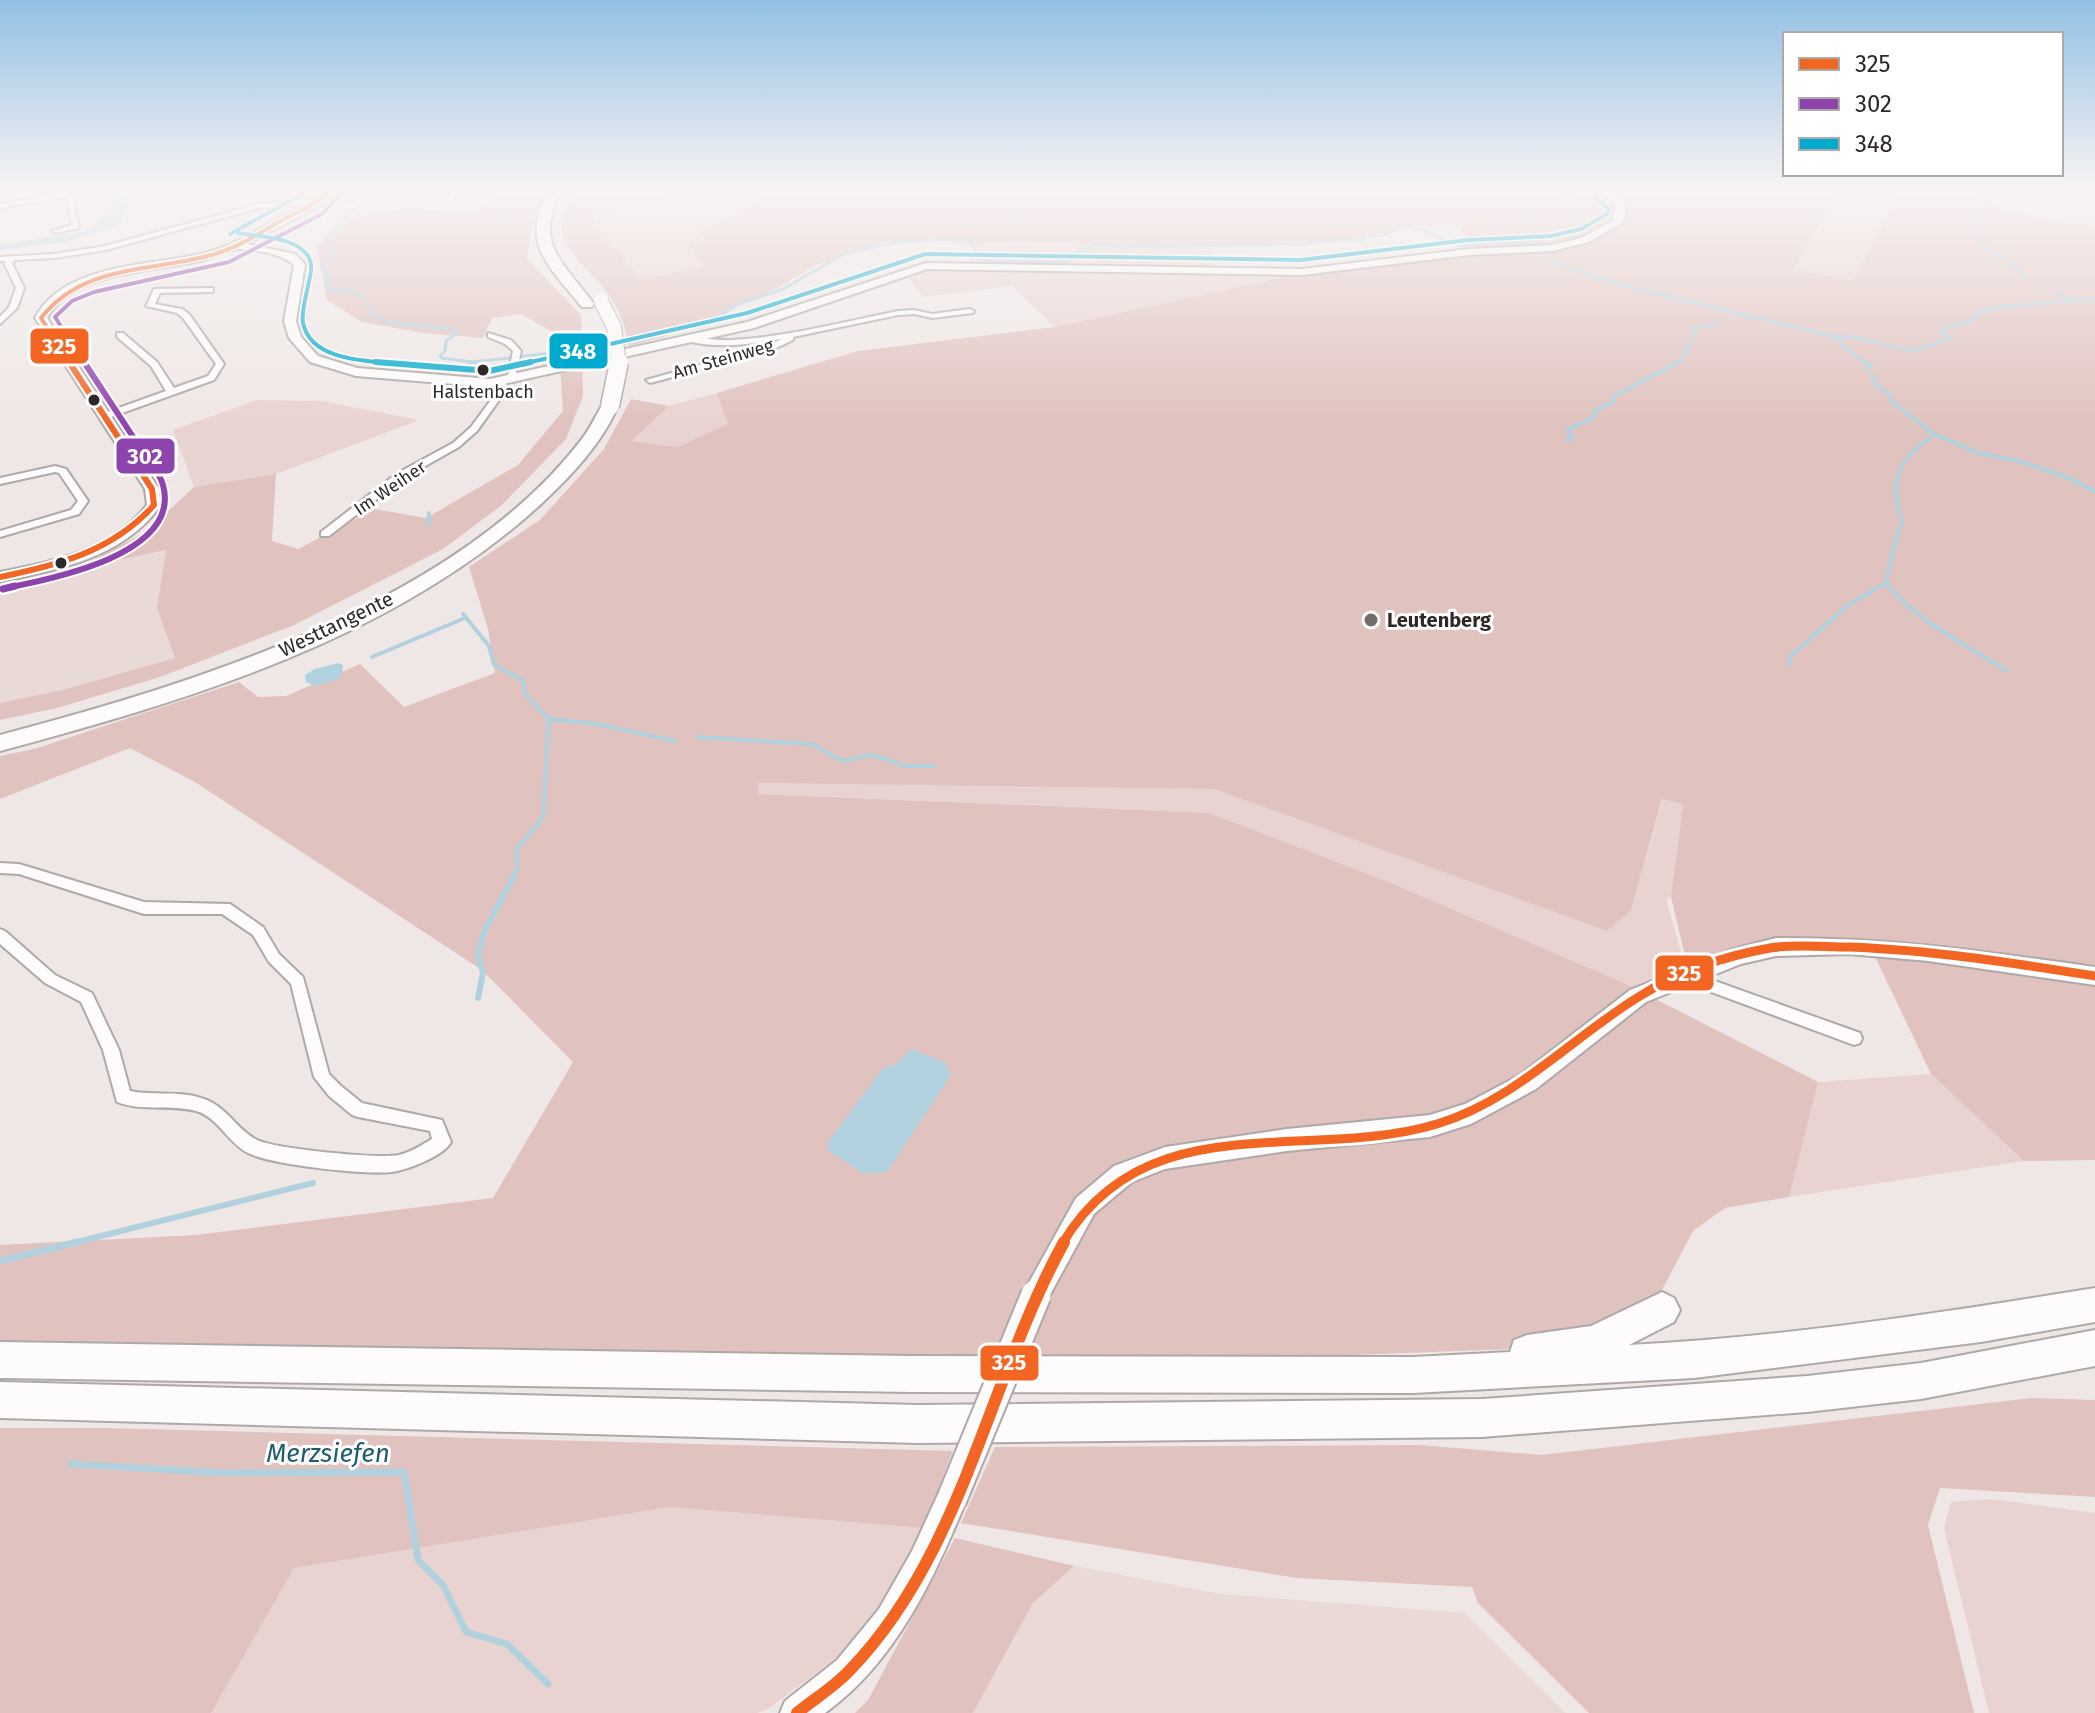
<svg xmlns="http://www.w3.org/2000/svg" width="2095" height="1713" font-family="'Fira Sans',sans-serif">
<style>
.built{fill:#e9d9d7}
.green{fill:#e8d3d0}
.forest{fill:#e0c2be}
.water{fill:#b2d1de}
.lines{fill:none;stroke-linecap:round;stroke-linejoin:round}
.stream-far3{stroke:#b2d1de;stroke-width:3}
.stream-far2{stroke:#b2d1de;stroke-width:4}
.stream-far1{stroke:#b2d1de;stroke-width:6}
.stream{stroke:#b2d1de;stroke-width:7}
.street-casing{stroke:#aea8a8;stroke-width:4}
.secondary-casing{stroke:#aea8a8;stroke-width:4}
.highway-casing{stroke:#aea8a8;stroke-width:4}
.street{fill:#fdfbfb;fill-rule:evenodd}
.secondary{fill:#fdfbfb;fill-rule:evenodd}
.highway{fill:#fdfbfb;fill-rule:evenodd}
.secondary-bridge-casing{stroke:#aea8a8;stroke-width:33;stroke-linecap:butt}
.highway-bridge-far1-casing{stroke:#aea8a8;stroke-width:16;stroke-linecap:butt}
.highway-bridge-casing{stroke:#aea8a8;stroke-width:21;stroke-linecap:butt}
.secondary-bridge{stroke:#fdfbfb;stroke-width:29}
.highway-bridge-far1{stroke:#fdfbfb;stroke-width:14}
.highway-bridge{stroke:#fdfbfb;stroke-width:18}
.bus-1-far3-casing{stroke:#fff;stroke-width:7}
.bus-1-far2-casing{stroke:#fff;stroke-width:10}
.bus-1-far1-casing{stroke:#fff;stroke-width:15}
.bus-1-casing{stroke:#fff;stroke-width:18}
.bus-2-far2-casing{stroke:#fff;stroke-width:7}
.bus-2-far1-casing{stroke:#fff;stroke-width:10}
.bus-2-casing{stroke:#fff;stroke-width:12}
.bus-3-far1-casing{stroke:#fff;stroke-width:7}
.bus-3-casing{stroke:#fff;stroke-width:10}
.bus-1-far3{stroke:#f26522;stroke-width:4}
.bus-1-far2{stroke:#f26522;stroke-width:6}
.bus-1-far1{stroke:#f26522;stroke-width:9}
.bus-1{stroke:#f26522;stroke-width:12}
.bus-2-far2{stroke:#8e44ad;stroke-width:4}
.bus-2-far1{stroke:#8e44ad;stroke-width:6}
.bus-2{stroke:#8e44ad;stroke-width:7}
.bus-3-far1{stroke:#00a9ce;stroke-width:4}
.bus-3{stroke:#00a9ce;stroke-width:6}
.bus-dot{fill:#2e2928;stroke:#fff;stroke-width:3}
.poi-dot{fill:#726c6a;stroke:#fff;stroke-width:3}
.labels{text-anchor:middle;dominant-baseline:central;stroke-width:6;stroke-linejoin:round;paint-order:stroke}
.far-street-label{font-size:18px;fill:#2e2928;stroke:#fff}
.bus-label{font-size:18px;fill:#2e2928;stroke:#fff}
.poi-label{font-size:20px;font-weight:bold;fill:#2e2928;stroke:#fff;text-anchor:start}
.street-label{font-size:20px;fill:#2e2928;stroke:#fff}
.near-water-label{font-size:26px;font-style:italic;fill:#205c71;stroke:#fff}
.line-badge{stroke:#fff;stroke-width:3}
.badge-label{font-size:22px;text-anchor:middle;font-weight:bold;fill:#fff}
</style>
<rect width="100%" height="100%" fill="#efe7e6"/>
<g class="built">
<polygon points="166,550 157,608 175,658 63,690 0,703 0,586"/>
<polygon points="1074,1566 1221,1594 1465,1613 1566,1713 973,1713 1033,1603"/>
</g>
<g class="green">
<path d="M725 187 758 192 755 194 764 203 709 227 689 243 706 267 641 279 594 224 593 209C638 213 678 191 723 192Z"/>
<polygon points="1840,187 1894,187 1902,197 1895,202 1853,282 1794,271"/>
<polygon points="2077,187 2095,187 2095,238 2061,234"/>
<polygon points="982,243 1213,245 1216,269 969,262"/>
<polygon points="948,267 1298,274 1055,327 1013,286 923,297 907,276"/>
<polygon points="717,393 729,424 678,447 630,441 669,406"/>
<polygon points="257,400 321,401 419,420 276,474 194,487 173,430"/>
<polygon points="757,783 1214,789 1607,931 1631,909 1663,799 1683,804 1671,897 1666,899 1685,967 1636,989 1209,813 757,794"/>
<polygon points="1931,1074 2024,1161 1789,1197 1818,1082"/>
<polygon points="1991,1499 2095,1513 2095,1713 1989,1713 1944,1528 1951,1502"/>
<polygon points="670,1507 923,1528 888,1601 836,1658 768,1709 757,1713 211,1713 293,1568"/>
</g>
<g class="forest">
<path d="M513 187H551C533 206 531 234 527 259L581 315 583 396 566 439 502 505 443 549 294 625 160 677 57 708 0 720V703L63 690 175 658 157 608 166 550 76 569 147 531 194 487 276 474 272 541 298 549 374 509 426 518 518 465 563 411 558 335 521 314 492 318 483 338 423 333 362 322 327 300 317 246 356 216 411 208 469 214Z"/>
<path d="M578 187H725L723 192C679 191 638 212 593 210L594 224 641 279 705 267 688 243 709 227 763 203 755 194 769 187H1840L1794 270 1853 281 1895 202 1901 197 1894 187H1922L1937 194H1961L1984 199 2000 210 2095 228V1160L2024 1161 1931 1074 1869 944 1776 939 1688 968 1671 897 1683 804 1662 799 1631 910 1607 931 1214 789 758 783V794L1209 813 1388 882 1628 985 1818 1082 1789 1197 1725 1208 1693 1231 1654 1305 1567 1347 1351 1355 997 1359 0 1344V1245L196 1235 493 1198 573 1062 482 970 195 782 130 748 0 799V756L34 749 239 682 258 697 286 696 360 664 404 707 495 673 488 629 469 567 540 520 604 449 631 399 669 406 631 441 678 447 728 424 717 393 858 351 1055 327 1298 274 1394 264 1477 244 1459 230 1465 225 1413 226 1381 237 1203 247 1017 242 983 243 977 248 938 238 884 242 815 266 756 300 734 305 722 317 679 326 667 336 629 346C625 325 620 311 608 294 593 271 558 251 562 221 564 210 573 197 578 187Z"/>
<polygon points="2032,1398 2095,1400 2095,1497 1940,1488 1928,1525 1974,1713 1589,1713 1478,1603 1472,1587 1296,1578 961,1523 995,1447 1419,1445 1541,1455"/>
<polygon points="0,1428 106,1428 953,1451 923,1528 670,1507 294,1568 211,1713 0,1713"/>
<polygon points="955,1538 1074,1566 1033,1603 973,1713 855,1713 868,1700"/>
</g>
<g class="water">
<polygon points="129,187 139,187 118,225 66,242 0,250 0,245 89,231"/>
<polygon points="338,663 343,665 341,678 315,686 306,682 305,675 315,669"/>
<polygon points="912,1049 946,1063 951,1075 887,1172 864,1174 827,1150 829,1141 883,1068 895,1065"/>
</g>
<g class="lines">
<g class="stream-far3">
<polyline points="1629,188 1637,187"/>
<polyline points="1570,196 1603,196"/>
<polyline points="1617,196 1623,189"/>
<polyline points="366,202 352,211 326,239 334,252 321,268 329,278 326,288 359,293 374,314 386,322 452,329 457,333 446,341 445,351 440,356 442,358 472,362 510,358"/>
<polyline points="1976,220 1979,241 2028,277"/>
<polyline points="1538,252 1548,261 1625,286 1827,335 1854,337 1912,351 1952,338 1942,332 1948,327 1971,322 1976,313 1999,307 2095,299"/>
<polyline points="2058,291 2070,301"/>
<polyline points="1697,335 1692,329 1720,323"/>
<polyline points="1827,335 1842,341 1841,345 1867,364"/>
<path d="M518 357 642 341 660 331 720 316 736 305 783 289 844 254 903 241 968 239 982 261 1066 262C1079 247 1099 241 1118 247L1305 244C1328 238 1340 241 1363 240V237L1384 234 1403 226 1425 231 1456 245H1480L1477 242 1528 244 1557 231 1588 230 1576 222 1582 216 1561 199 1570 197 1561 191 1562 187"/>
<polyline points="1677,364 1689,352 1684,349 1694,339"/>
</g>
<g class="stream-far2">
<polyline points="468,362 476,362"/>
<polyline points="1865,362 1871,366 1867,369"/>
<polyline points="1871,374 1876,380 1875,384 1892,397 1891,401 1934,434 1979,453 2019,461 2067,477 2095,491"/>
<polyline points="1567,440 1573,438 1568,429 1593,418 1596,410 1614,402 1612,397 1679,362"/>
<polyline points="428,525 429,513"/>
<path d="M1886 583C1918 622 1966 645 2007 671"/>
<polyline points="463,614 489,646 494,665 523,680 525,694 549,719 543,818 517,848 517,870 514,876"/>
<polyline points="372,657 465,618"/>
<path d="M1789 665 1791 656 1848 605 1886 583C1888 572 1897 530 1902 523 1890 481 1895 463 1931 437"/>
<polyline points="549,719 597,724 675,741"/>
<polyline points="696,737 812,744 842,761 871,755 906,766 934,766"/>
</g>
<g class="stream-far1">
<polyline points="478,998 483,973 478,955 484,932 515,874"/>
<polyline points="69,1244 313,1183"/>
</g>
<g class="stream">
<polyline points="0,1261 78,1242"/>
<polyline points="72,1464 224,1473 404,1472 418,1560 443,1585 466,1632 507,1644 548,1684"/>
</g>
<defs>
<g id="street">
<polygon points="64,187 70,187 79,228 56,233 52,231 72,225 66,197 0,208 0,204 65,193"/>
<polygon points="389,187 399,187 350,201 259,208 106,250 55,258 15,260 12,263 24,288 17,308 0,324 0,317 9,307 16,288 4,263 6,261 0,261 0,257 55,254 105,246 259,204 350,197"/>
<polygon points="453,187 459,187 451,202 447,202"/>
<polygon points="210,288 213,288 213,292 160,293 155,304 182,309 189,314 224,364 214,380 108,418 102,418 102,414 166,391 151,366 117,337 117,333 123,333 157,362 174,388 208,376 216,364 183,318 177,313 146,306 154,289"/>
<path d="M970 309 974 311 973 313 932 318 914 314 898 315 793 337V340L770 351 650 383 646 380 764 347 782 339C750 344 719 349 687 341V337C701 337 716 341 731 340 787 337 843 322 898 311L914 310 932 314Z"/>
<polygon points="488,333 511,340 521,351 514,382 507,380 513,351 505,344 488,337"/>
<polygon points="500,380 506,380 507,389 477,431 459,447 404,478 329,536 321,536 321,532 396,474 453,443 471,427 499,389"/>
<polygon points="55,466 66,469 88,501 79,514 0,537 0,531 71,510 78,501 59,473 55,472 0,484 0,478"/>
<path d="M0 863 19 864 144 902 230 904 263 927 279 954 303 977 329 1074 341 1086 362 1103 442 1120 451 1142C444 1156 407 1170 392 1172 364 1175 272 1165 248 1153 228 1143 218 1117 196 1111 170 1104 143 1112 117 1102L103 1050 81 1002 45 983 0 944V929L5 931 55 975 92 993 119 1050 130 1091C154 1096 180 1090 204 1099 227 1107 237 1130 257 1140 276 1149 378 1159 399 1155 411 1152 422 1145 432 1139L430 1131 358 1117 352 1115 329 1096 314 1077 291 984 269 962 253 935 222 914H144L19 874 0 873Z"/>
<polygon points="1684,970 1860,1033 1862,1038 1860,1043 1854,1045 1679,980 1676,976 1679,972"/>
</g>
<g id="secondary">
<path d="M326 187H336L319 206 247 244 295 254 305 264 296 321 301 337 318 356 357 368 490 379 747 322 926 263 1302 269 1469 249 1553 245 1581 238 1613 221 1615 204 1596 187H1607L1624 201 1626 213 1622 223 1589 242 1553 251 1469 255 1302 275 927 269 754 328 490 387 356 376 310 362 289 338 284 321 294 265C283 254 257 250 241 249 229 248 212 258 200 261 154 271 71 272 47 318L159 489 161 505C123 558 60 569 0 582V572C54 561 112 551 147 505L145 489 35 318C66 261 153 267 208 252 234 245 257 230 281 217 297 209 317 203 326 187Z"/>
<path d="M1776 938C1884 937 1988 952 2095 967V985L1928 961 1849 954 1776 956 1741 964 1646 1002 1536 1089 1471 1124 1430 1137 1287 1151 1165 1169 1132 1182 1094 1214 1045 1304 1036 1308 1027 1304 1023 1295 1027 1286 1076 1198 1114 1166 1165 1147 1287 1129 1430 1115 1465 1104 1520 1075 1630 990 1730 950Z"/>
<path d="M951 1486 962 1490 966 1501C934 1579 895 1663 825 1713H780L785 1701 837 1660 879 1609 912 1551 940 1490Z"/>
</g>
<g id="highway">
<path d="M551 187H563C532 243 562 261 594 304L592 307H582C547 264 518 242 551 187Z"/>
<path d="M610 401 618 406C601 445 571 476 540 505 392 640 189 700 0 751V735C193 684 456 604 582 439 591 427 596 415 604 402Z"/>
<path d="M2095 1288V1322L1981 1342 1694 1378 1413 1393 911 1392 0 1378V1342L911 1356 1413 1357 1510 1352 1514 1340 1527 1335 1591 1326 1662 1292 1674 1298 1680 1310 1674 1322 1629 1345C1785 1337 1941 1313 2095 1288Z"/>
<polygon points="2095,1330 2095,1366 1921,1399 1807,1412 1482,1437 918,1443 0,1418 0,1382 918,1405 1482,1399 1807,1376 1921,1363"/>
</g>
</defs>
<use href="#street" class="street-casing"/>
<use href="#secondary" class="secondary-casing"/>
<use href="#highway" class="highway-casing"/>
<use href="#street" class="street"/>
<use href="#secondary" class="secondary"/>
<use href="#highway" class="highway"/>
<defs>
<polyline id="secondary-bridge" points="951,1501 1036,1295"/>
<polyline id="highway-bridge-far1" points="601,301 614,327 619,364"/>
<polyline id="highway-bridge" points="610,406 619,362"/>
</defs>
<use href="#secondary-bridge" class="secondary-bridge-casing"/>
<use href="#highway-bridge-far1" class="highway-bridge-far1-casing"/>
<use href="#highway-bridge" class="highway-bridge-casing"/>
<use href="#secondary-bridge" class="secondary-bridge"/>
<use href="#highway-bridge-far1" class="highway-bridge-far1"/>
<use href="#highway-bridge" class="highway-bridge"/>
<defs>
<path id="bus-1-far3" d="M71 364 41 318C84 263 154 272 215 254 241 246 263 231 286 218 303 209 320 204 331 187"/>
<path id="bus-1-far2" d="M0 577C59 565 113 551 154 505L152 489 69 362"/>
<path id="bus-1-far1" d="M1062 1244C1146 1102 1307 1163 1437 1124 1516 1100 1571 1038 1640 996 1680 971 1725 956 1770 948 1796 944 1823 947 1849 947 1932 950 2013 963 2095 976"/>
<path id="bus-1" d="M797 1713C814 1699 834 1687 849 1671 963 1554 988 1380 1064 1242"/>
<polyline id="bus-2-far2" points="85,364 55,317 72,301 94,292 229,262 322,214 342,192"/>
<path id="bus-2-far1" d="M6 588C52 579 182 554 163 485 160 473 148 460 141 449 122 420 103 391 84 362"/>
<polyline id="bus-2" points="3,589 15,586"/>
<g id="bus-3-far1">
<path d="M238 233C259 237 294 236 308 256 314 265 310 276 308 286 306 297 301 312 303 323 311 362 370 361 400 364"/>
<polyline points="230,234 315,187"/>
<polyline points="522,364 747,313 925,254 1301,260 1468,240 1551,236 1581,229 1607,214 1609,209 1593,196"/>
</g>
<polyline id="bus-3" points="376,362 489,371 531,362"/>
</defs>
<use href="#bus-1-far3" class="bus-1-far3-casing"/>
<use href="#bus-1-far2" class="bus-1-far2-casing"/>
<use href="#bus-1-far1" class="bus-1-far1-casing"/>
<use href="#bus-1" class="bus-1-casing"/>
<use href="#bus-2-far2" class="bus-2-far2-casing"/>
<use href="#bus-2-far1" class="bus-2-far1-casing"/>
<use href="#bus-2" class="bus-2-casing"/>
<use href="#bus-3-far1" class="bus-3-far1-casing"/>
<use href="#bus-3" class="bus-3-casing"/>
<use href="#bus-1-far3" class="bus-1-far3"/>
<use href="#bus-1-far2" class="bus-1-far2"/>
<use href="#bus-1-far1" class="bus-1-far1"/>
<use href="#bus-1" class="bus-1"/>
<use href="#bus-2-far2" class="bus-2-far2"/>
<use href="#bus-2-far1" class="bus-2-far1"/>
<use href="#bus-2" class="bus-2"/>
<use href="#bus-3-far1" class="bus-3-far1"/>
<use href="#bus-3" class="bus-3"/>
</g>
<linearGradient id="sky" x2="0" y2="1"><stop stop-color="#92c0e4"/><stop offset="0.44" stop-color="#f8f4f4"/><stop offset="1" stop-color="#f8f4f4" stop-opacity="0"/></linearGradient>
<rect width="2095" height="427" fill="url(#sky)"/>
<g class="bus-dot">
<circle cx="483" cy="370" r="7"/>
<circle cx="94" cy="400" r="7"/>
<circle cx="61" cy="563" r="7"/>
</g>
<circle class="poi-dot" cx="1371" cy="620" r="8"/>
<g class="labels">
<g class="far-street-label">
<text transform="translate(723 359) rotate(-16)">Am Steinweg</text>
<text transform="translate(390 488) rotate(-34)">Im Weiher</text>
</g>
<g class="bus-label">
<text x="483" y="392">Halstenbach</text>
</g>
<g class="poi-label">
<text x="1387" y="620">Leutenberg</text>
</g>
<g class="street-label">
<text transform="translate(336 624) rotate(-26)">Westtangente</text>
</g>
<g class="near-water-label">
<text x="328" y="1453">Merzsiefen</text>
</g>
</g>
<g class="line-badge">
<rect x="29" y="327" width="61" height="38" rx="8" fill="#f26522"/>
<rect x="548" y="332" width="61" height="38" rx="8" fill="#00a9ce"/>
<rect x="115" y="437" width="61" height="38" rx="8" fill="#8e44ad"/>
<rect x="1654" y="954" width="61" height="38" rx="8" fill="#f26522"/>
<rect x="979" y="1344" width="61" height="38" rx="8" fill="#f26522"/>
</g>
<g class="badge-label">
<text x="59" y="354">325</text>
<text x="578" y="359">348</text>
<text x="145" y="464">302</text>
<text x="1684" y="981">325</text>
<text x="1009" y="1370">325</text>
</g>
<rect x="1783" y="32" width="280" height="144" fill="#ffffff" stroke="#aba9a9" stroke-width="2"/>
<rect x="1799" y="58" width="40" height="12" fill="#f26522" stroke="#aba9a9" stroke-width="2"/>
<text x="1855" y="72" font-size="24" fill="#2e2928">325</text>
<rect x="1799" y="98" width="40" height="12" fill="#8e44ad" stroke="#aba9a9" stroke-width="2"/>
<text x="1855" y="112" font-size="24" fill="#2e2928">302</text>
<rect x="1799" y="138" width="40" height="12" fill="#00a9ce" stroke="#aba9a9" stroke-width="2"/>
<text x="1855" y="152" font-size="24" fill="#2e2928">348</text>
</svg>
